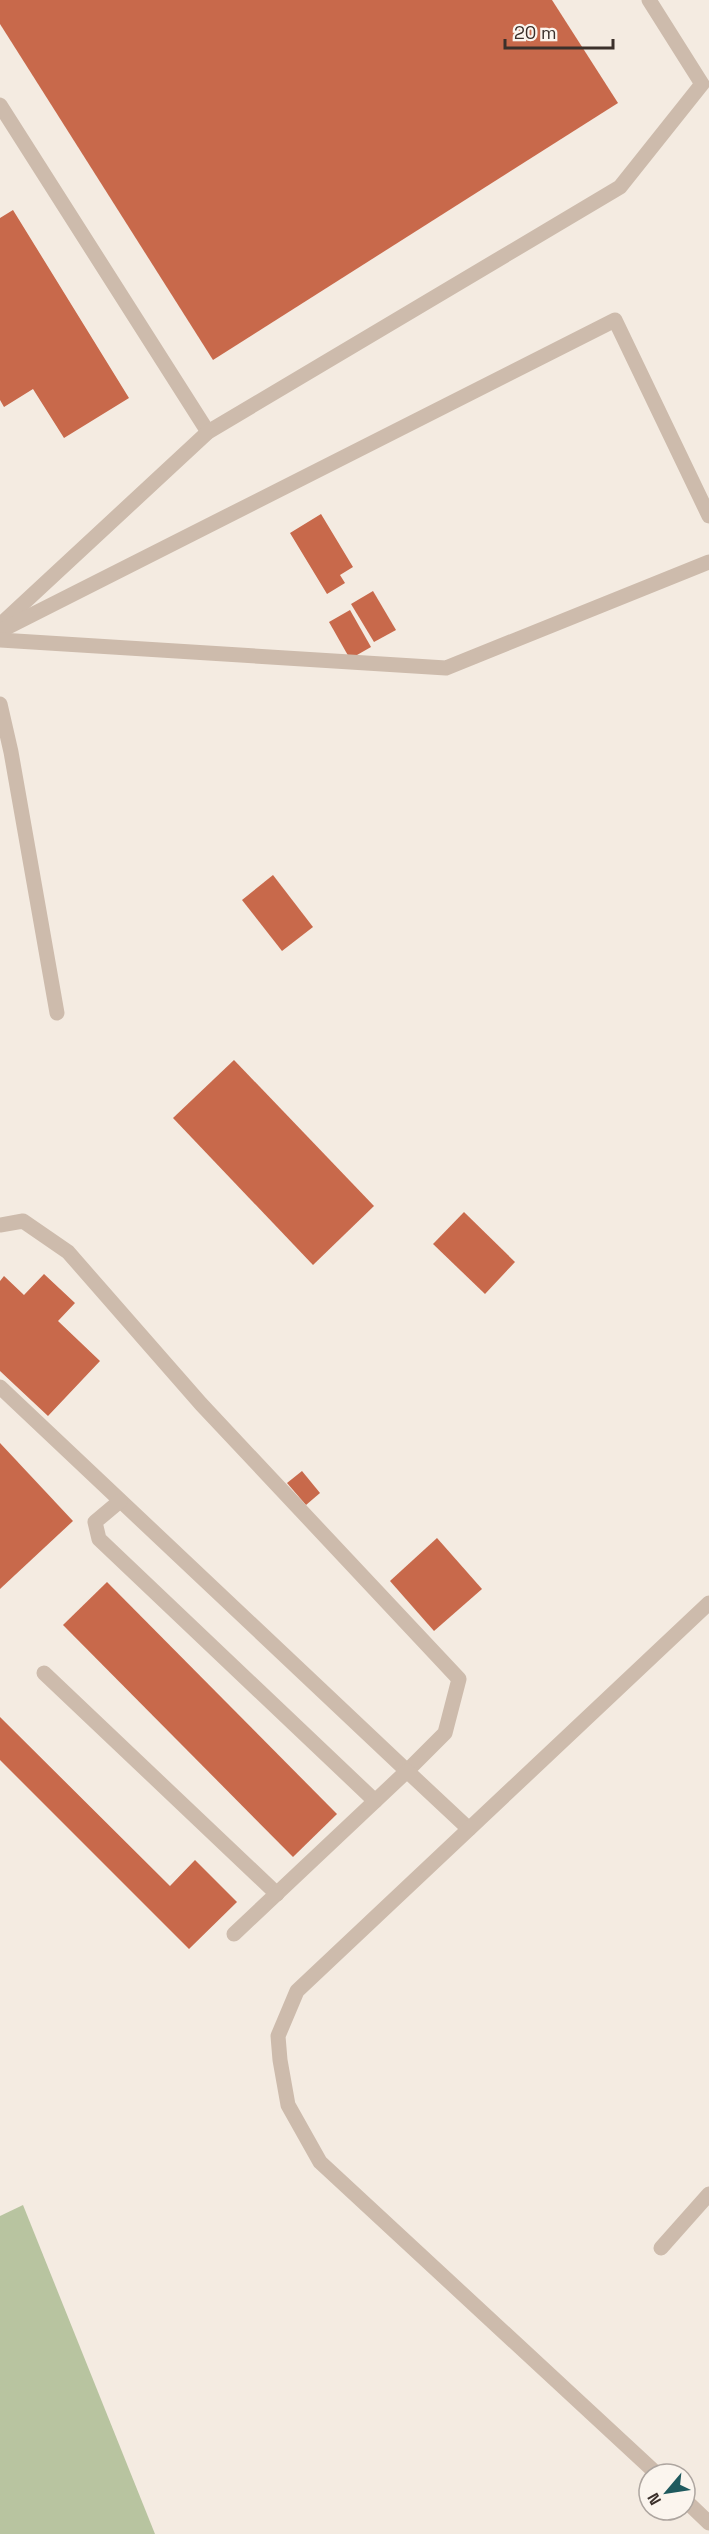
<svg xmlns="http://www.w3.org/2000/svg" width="709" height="2534" font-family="'Space Grotesk',sans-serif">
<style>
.green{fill:#b8c4a0}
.building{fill:#c8694b}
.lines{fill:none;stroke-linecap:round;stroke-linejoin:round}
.lane{stroke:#cdbbac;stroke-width:15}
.street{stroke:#cdbbac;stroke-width:15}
</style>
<rect width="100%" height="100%" fill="#f4ebe1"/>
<polygon class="green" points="23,2205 155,2534 0,2534 0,2216"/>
<g class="building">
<polygon points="0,0 552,0 618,103 213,360 0,24"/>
<polygon points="13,210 129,398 64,438 33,389 4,407 0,400 0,218"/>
<polygon points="321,514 353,567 340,575 345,583 327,594 290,533"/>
<polygon points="373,591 396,630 374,642 351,604"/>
<polygon points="350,610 371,647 350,659 329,622"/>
<polygon points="273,875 313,927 282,951 242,900"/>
<polygon points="234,1060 374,1206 313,1265 173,1118"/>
<polygon points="464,1212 515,1262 485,1294 433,1244"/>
<polygon points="44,1274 75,1303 58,1321 100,1361 48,1416 0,1371 0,1281 4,1276 24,1295"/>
<polygon points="0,1443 73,1521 0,1589"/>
<polygon points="302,1471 320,1493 306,1505 287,1483"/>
<polygon points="437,1538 482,1589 434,1631 390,1581"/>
<polygon points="107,1582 337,1814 293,1857 63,1625"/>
<polygon points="0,1717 170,1886 195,1860 237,1902 189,1949 0,1760"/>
</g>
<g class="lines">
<g class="lane">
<polyline points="0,105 208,432"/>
<polyline points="0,625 208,432 620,187 702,84 649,0"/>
<polyline points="0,1225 23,1221 68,1252 201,1404 459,1679 445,1733 407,1771 0,1387"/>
<polyline points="120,1501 95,1522 99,1539 375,1801"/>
<polyline points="44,1673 277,1894"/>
<polyline points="234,1934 407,1771 469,1829"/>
<polyline points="661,2248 709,2194"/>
</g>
<g class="street">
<polyline points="0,631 615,320 709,516"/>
<polyline points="0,640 446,668 709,562"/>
<polyline points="0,704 11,752 57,1013"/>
<polyline points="657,2474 320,2162 288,2105 280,2060 278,2036 297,1991 709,1603"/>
<polyline points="685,2500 709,2523"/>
</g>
</g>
<g transform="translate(667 2492) rotate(241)"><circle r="28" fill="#fbf5ee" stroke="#aea6a0" stroke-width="1.5"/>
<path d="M0-4.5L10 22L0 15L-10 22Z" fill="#1f5a5e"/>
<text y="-9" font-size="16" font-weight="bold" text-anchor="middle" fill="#3b302b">N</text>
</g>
<path d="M505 39v9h108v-9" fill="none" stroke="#3b302b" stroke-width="3"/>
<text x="514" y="39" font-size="18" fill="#3b302b" stroke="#fbf5ee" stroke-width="4.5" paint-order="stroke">20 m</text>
</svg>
